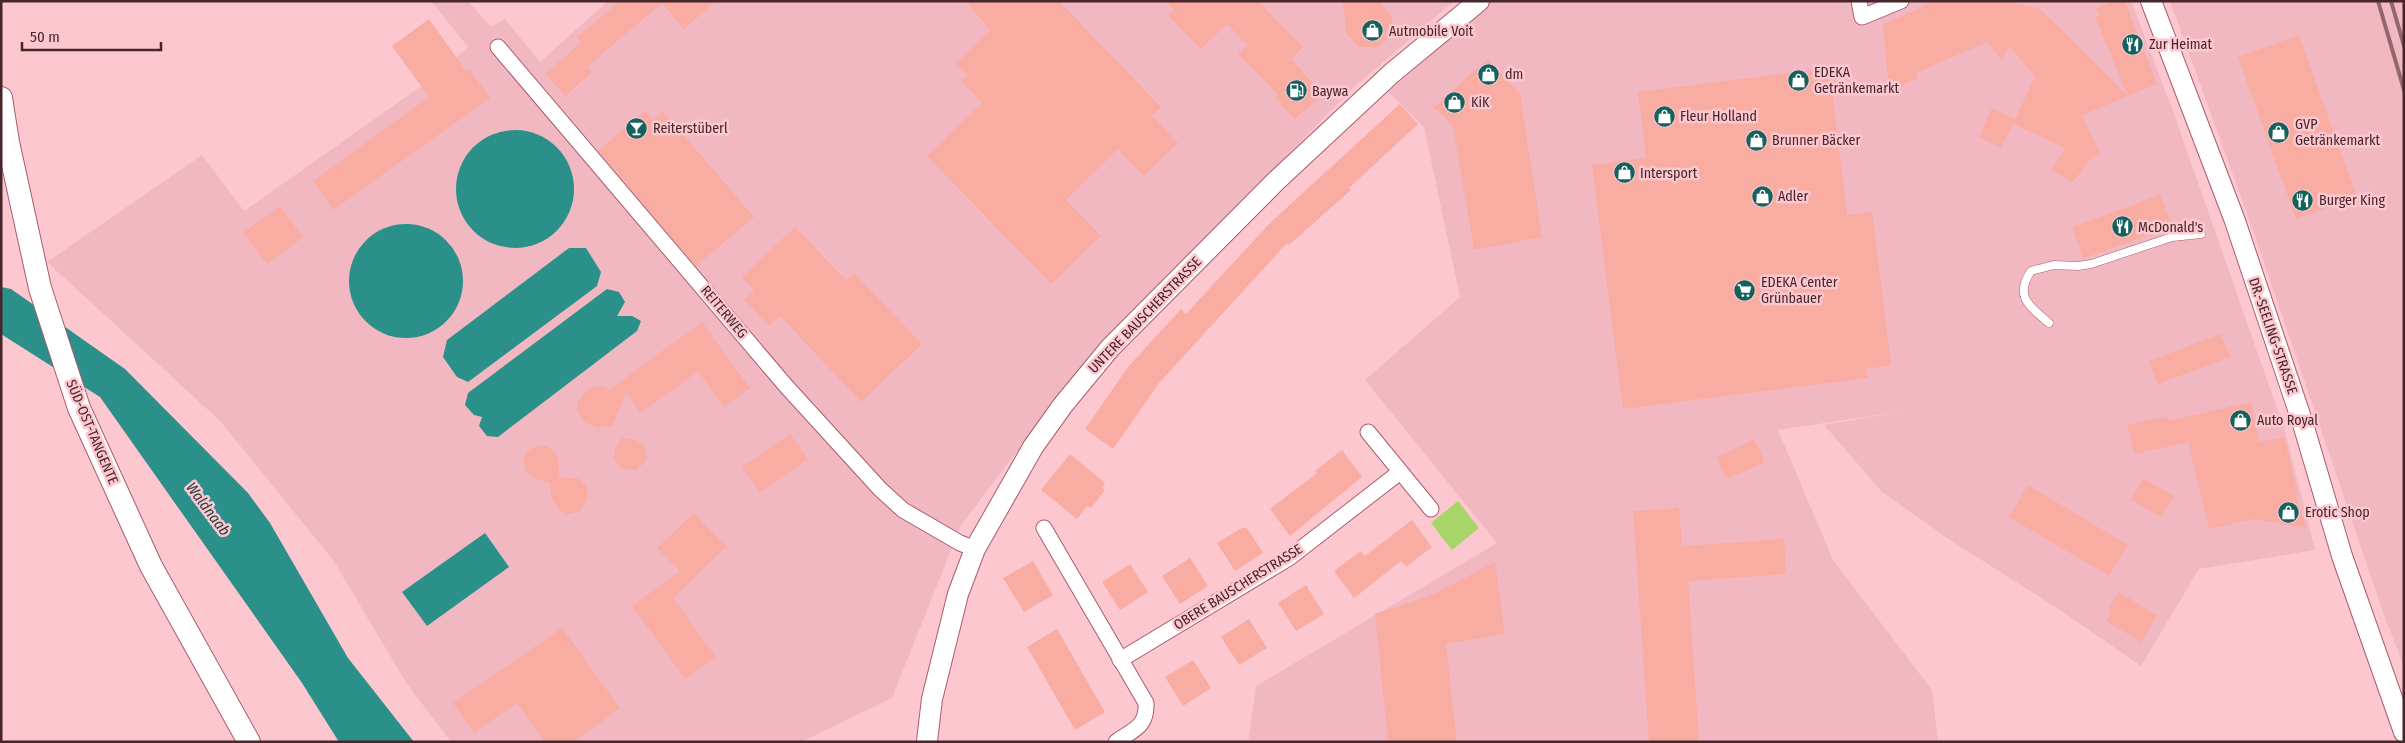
<svg xmlns="http://www.w3.org/2000/svg" width="2405" height="743" font-family="'Fira Sans Condensed',sans-serif">
<style>
.built{fill:#f2b8c2}
.green{fill:#a8d568}
.water{fill:#2a9089}
.building{fill:#f8aca2}
.lines{fill:none;stroke-linecap:round;stroke-linejoin:round}
.lane-casing{stroke:#a95c6c;stroke-width:9}
.street-casing{stroke:#a95c6c;stroke-width:17}
.secondary-casing{stroke:#a95c6c;stroke-width:22}
.primary-casing{stroke:#a95c6c;stroke-width:24}
.lane{stroke:#fff;stroke-width:8}
.street{stroke:#fff;stroke-width:15}
.secondary{stroke:#fff;stroke-width:20}
.primary{stroke:#fff;stroke-width:22}
.rail{stroke:#92686f;stroke-width:4}
.labels{text-anchor:middle;dominant-baseline:central;stroke-width:5;stroke-linejoin:round;paint-order:stroke}
.poi-label{font-size:14px;fill:#46252b;stroke:#fdc7d0;text-anchor:start}
.street-label{font-size:14px;fill:#46252b;stroke:#fdc7d0}
.water-label{font-size:15px;font-style:italic;fill:#244240;stroke:#fdc7d0}
</style>
<rect width="100%" height="100%" fill="#fdc7d0"/>
<g class="built">
<polygon points="431,1 468,1 491,27 505,19 540,62 608,1 1454,1 1354,87 1094,351 961,525 892,698 801,742 451,742 407,684 333,560 220,421 47,262 202,155 244,211 430,80 468,47"/>
<polygon points="1490,1 2131,1 2173,111 2285,431 2315,550 2199,569 2141,666 2060,610 1950,540 1882,492 1824,425 1905,411 1778,430 1833,560 1932,690 1938,742 1248,742 1256,686 1497,543 1365,380 1460,297 1424,127 1389,92"/>
<polygon points="2170,1 2404,1 2404,667 2385,618 2254,233"/>
</g>
<polygon class="green" points="1458,501 1479,528 1452,550 1431,523"/>
<g class="water">
<circle cx="515" cy="189" r="59"/>
<circle cx="406" cy="281" r="57"/>
<polygon points="569,248 586,248 601,272 597,286 468,382 457,377 443,357 447,340"/>
<polygon points="1,287 11,289 125,369 248,493 270,523 348,658 414,742 339,742 302,683 100,397 1,334"/>
<polygon points="607,289 619,292 625,302 617,316 632,316 641,321 637,331 498,437 487,436 479,426 482,417 474,415 465,405 468,393"/>
<polygon points="485,533 509,567 427,626 402,592"/>
</g>
<g class="building">
<polygon points="620,1 716,1 684,29 662,3 587,67 592,72 565,96 546,74 581,42 577,37"/>
<polygon points="965,1 1059,1 1161,107 1152,116 1178,143 1144,176 1118,149 1066,200 1101,236 1051,284 927,156 982,103 961,81 967,75 955,64 990,30"/>
<polygon points="1165,1 1258,1 1303,47 1291,59 1323,94 1295,119 1275,98 1278,95 1238,54 1247,45 1227,24 1201,49 1168,15 1174,10"/>
<polygon points="1343,1 1380,1 1392,17 1392,36 1378,47 1359,47 1346,33"/>
<polygon points="1934,1 2007,1 2040,9 2128,96 2082,115 2100,153 2090,160 2073,182 2051,170 2065,148 2013,124 2001,148 1979,137 1992,108 2015,119 2035,77 2010,47 2001,59 1987,42 1916,73 1918,78 1889,91 1883,25"/>
<polygon points="2113,1 2125,1 2157,84 2128,96 2095,17 2099,15 2096,8"/>
<polygon points="429,19 466,71 469,68 490,98 333,210 313,181 429,97 392,46"/>
<polygon points="2299,35 2357,197 2296,219 2238,57"/>
<polygon points="1488,59 1520,94 1542,237 1474,250 1453,126 1434,107"/>
<polygon points="1829,68 1847,215 1872,212 1891,365 1866,369 1868,378 1623,409 1592,165 1646,158 1638,92"/>
<polygon points="1400,104 1418,124 1349,188 1351,190 1289,245 1287,243 1159,383 1113,449 1085,429 1128,367 1181,309 1186,314 1269,224"/>
<polygon points="645,111 653,120 663,111 754,217 696,266 598,151"/>
<polygon points="2160,195 2172,226 2083,259 2072,227"/>
<polygon points="280,206 303,237 267,264 243,233"/>
<polygon points="795,227 846,280 854,273 922,344 861,402 780,316 769,326 744,300 754,290 742,277"/>
<polygon points="702,322 750,388 724,407 698,371 641,413 626,392 613,426 597,428 584,422 577,409 578,401 587,389 600,386 610,389"/>
<polygon points="2221,334 2230,357 2158,384 2149,361"/>
<polygon points="2251,402 2259,442 2284,437 2298,494 2296,496 2306,528 2253,519 2209,529 2188,442 2134,454 2127,425 2167,416 2168,421"/>
<polygon points="790,434 808,459 760,492 742,467"/>
<polygon points="622,438 634,439 644,445 647,456 645,462 636,470 622,469 614,460 615,448"/>
<polygon points="1754,439 1765,462 1726,479 1716,457"/>
<polygon points="542,445 548,447 555,453 558,458 559,477 580,479 587,487 588,499 580,511 568,514 560,511 552,500 550,483 533,478 525,470 524,459 526,453 536,446"/>
<polygon points="1342,450 1362,477 1290,536 1270,509 1317,473 1315,471"/>
<polygon points="1070,454 1105,483 1102,488 1105,490 1091,508 1087,506 1077,519 1041,490"/>
<polygon points="2143,478 2174,496 2161,517 2131,500"/>
<polygon points="2028,485 2128,545 2109,576 2009,517"/>
<polygon points="1679,508 1682,546 1784,539 1786,574 1688,581 1699,742 1649,742 1633,511"/>
<polygon points="694,513 726,547 673,598 716,657 685,679 632,606 680,571 657,548"/>
<polygon points="1412,520 1432,547 1406,567 1401,561 1354,598 1334,571 1361,551 1365,556"/>
<polygon points="1242,528 1247,528 1263,553 1235,571 1217,543"/>
<polygon points="1190,558 1208,586 1180,604 1162,576"/>
<polygon points="1033,561 1053,595 1024,612 1003,578"/>
<polygon points="1495,562 1505,634 1446,644 1457,742 1388,742 1375,614 1430,596"/>
<polygon points="1130,564 1148,592 1120,610 1102,582"/>
<polygon points="1306,585 1324,614 1296,631 1278,603"/>
<polygon points="2119,592 2157,616 2141,642 2106,621 2111,612 2108,610"/>
<polygon points="1249,619 1267,648 1239,665 1221,637"/>
<polygon points="562,628 620,708 573,742 544,742 517,703 474,733 453,703"/>
<polygon points="1057,629 1105,712 1075,730 1027,647"/>
<polygon points="1193,660 1211,688 1183,706 1165,677"/>
</g>
<g class="lines">
<defs>
<path id="lane" d="M2049 323C2029 306 2014 296 2031 271L2054 265 2078 266 2091 264 2172 237 2201 234"/>
<g id="street">
<polyline points="1859,1 1862,17 1901,1"/>
<polyline points="498,47 786,386 880,489 903,510 960,543 975,549"/>
<polyline points="1368,432 1431,509"/>
<path d="M1044 528 1146 703C1147 727 1134 729 1116 742"/>
<polyline points="1120,660 1289,558 1400,472"/>
</g>
<g id="secondary">
<polyline points="2151,1 2235,221 2303,424 2342,556 2404,732"/>
<polyline points="927,741 932,699 958,594 975,549 1033,447 1063,405 1110,348 1276,181 1392,73 1479,1"/>
</g>
<polyline id="primary" points="1,98 8,142 40,288 79,408 151,566 249,742"/>
</defs>
<use href="#lane" class="lane-casing"/>
<use href="#street" class="street-casing"/>
<use href="#secondary" class="secondary-casing"/>
<use href="#primary" class="primary-casing"/>
<use href="#lane" class="lane"/>
<use href="#street" class="street"/>
<use href="#secondary" class="secondary"/>
<use href="#primary" class="primary"/>
<g class="rail">
<polyline points="2378,1 2404,90"/>
<polyline points="2391,1 2404,46"/>
</g>
</g>
<defs>
<symbol id="shop-disc" viewBox="-11 -11 22 22"><circle r="9.5" fill="#14625d" stroke="#fdc7d0"/><path d="M-5-2.5h2.3a2.7 3.5 0 0 1 5.4 0H5L5.5 6h-11ZM-1.5-2.5h3a1.5 2.3 0 0 0-3 0Z" fill="#fff"/></symbol>
<symbol id="restaurant-disc" viewBox="-11 -11 22 22"><circle r="9.5" fill="#14625d" stroke="#fdc7d0"/><path d="M-5-6h1v4h1v-4h1v4h1v-4h1v5L-1.5 .5V6h-2V.5L-5-1ZM5-6V6H3V1.5H1.5Q1.5-4 5-6Z" fill="#fff"/></symbol>
<symbol id="fuel-disc" viewBox="-11 -11 22 22"><circle r="9.5" fill="#14625d" stroke="#fdc7d0"/><path d="M-5.5-6h7V0h2V4h1.3V-2.5L3-4.5l.8-.8L6-3V5H2.5V1h-1V6h-7ZM-4.2-4.7v3.2H.2V-4.7Z" fill="#fff"/></symbol>
<symbol id="bar-disc" viewBox="-11 -11 22 22"><circle r="9.5" fill="#14625d" stroke="#fdc7d0"/><path d="M-6-5H6L.8 .8V4.5H3.5V6h-7V4.5H-.8V.8Z" fill="#fff"/></symbol>
<symbol id="supermarket-disc" viewBox="-11 -11 22 22"><circle r="9.5" fill="#14625d" stroke="#fdc7d0"/><path d="M-6-5.5h2.5l.6 2H6L4.5 2H-2.5L-4.4-4H-6ZM-1.5 3.2a1.3 1.3 0 1 0 .1 0ZM3 3.2a1.3 1.3 0 1 0 .1 0Z" fill="#fff"/></symbol>
</defs>
<g fill-rule="evenodd">
<use href="#shop-disc" x="1360" y="18" width="25" height="25"/>
<use href="#restaurant-disc" x="2120" y="32" width="25" height="25"/>
<use href="#shop-disc" x="1476" y="62" width="25" height="25"/>
<use href="#shop-disc" x="1786" y="68" width="25" height="25"/>
<use href="#fuel-disc" x="1284" y="78" width="25" height="25"/>
<use href="#shop-disc" x="1442" y="90" width="25" height="25"/>
<use href="#shop-disc" x="1652" y="104" width="25" height="25"/>
<use href="#bar-disc" x="624" y="116" width="25" height="25"/>
<use href="#shop-disc" x="2266" y="120" width="25" height="25"/>
<use href="#shop-disc" x="1744" y="128" width="25" height="25"/>
<use href="#shop-disc" x="1612" y="160" width="25" height="25"/>
<use href="#shop-disc" x="1750" y="184" width="25" height="25"/>
<use href="#restaurant-disc" x="2290" y="188" width="25" height="25"/>
<use href="#restaurant-disc" x="2110" y="214" width="25" height="25"/>
<use href="#supermarket-disc" x="1732" y="278" width="25" height="25"/>
<use href="#shop-disc" x="2228" y="408" width="25" height="25"/>
<use href="#shop-disc" x="2276" y="500" width="25" height="25"/>
</g>
<g class="labels">
<g class="poi-label">
<text x="1389" y="31">Autmobile Voit</text>
<text x="2149" y="44">Zur Heimat</text>
<text x="1814" y="72">EDEKA<tspan x="1814" dy="16">Getränkemarkt</tspan></text>
<text x="1505" y="74">dm</text>
<text x="1312" y="91">Baywa</text>
<text x="1471" y="102">KiK</text>
<text x="1680" y="116">Fleur Holland</text>
<text x="2295" y="124">GVP<tspan x="2295" dy="16">Getränkemarkt</tspan></text>
<text x="653" y="128">Reiterstüberl</text>
<text x="1772" y="140">Brunner Bäcker</text>
<text x="1640" y="173">Intersport</text>
<text x="1778" y="196">Adler</text>
<text x="2319" y="200">Burger King</text>
<text x="2138" y="227">McDonald's</text>
<text x="1761" y="282">EDEKA Center<tspan x="1761" dy="16">Grünbauer</tspan></text>
<text x="2257" y="420">Auto Royal</text>
<text x="2305" y="512">Erotic Shop</text>
</g>
<g class="street-label">
<text transform="translate(724 312) rotate(50)">REITERWEG</text>
<text transform="translate(1145 315) rotate(-46)">UNTERE BAUSCHERSTRASSE</text>
<text transform="translate(2273 336) rotate(71)">DR.-SEELING-STRASSE</text>
<text transform="translate(92 432) rotate(67)">SÜD-OST-TANGENTE</text>
<text transform="translate(1238 587) rotate(-32)">OBERE BAUSCHERSTRASSE</text>
</g>
<g class="water-label">
<text transform="translate(208 509) rotate(53)">Waldnaab</text>
</g>
</g>
<rect width="2405" height="743" fill="none" stroke="#46252b" stroke-width="5"/>
<path d="M22 42v8h139v-8" fill="none" stroke="#46252b" stroke-width="2.5"/>
<text x="30" y="42" font-size="15" fill="#46252b" stroke="#fdc7d0" stroke-width="4" paint-order="stroke">50 m</text>
</svg>
